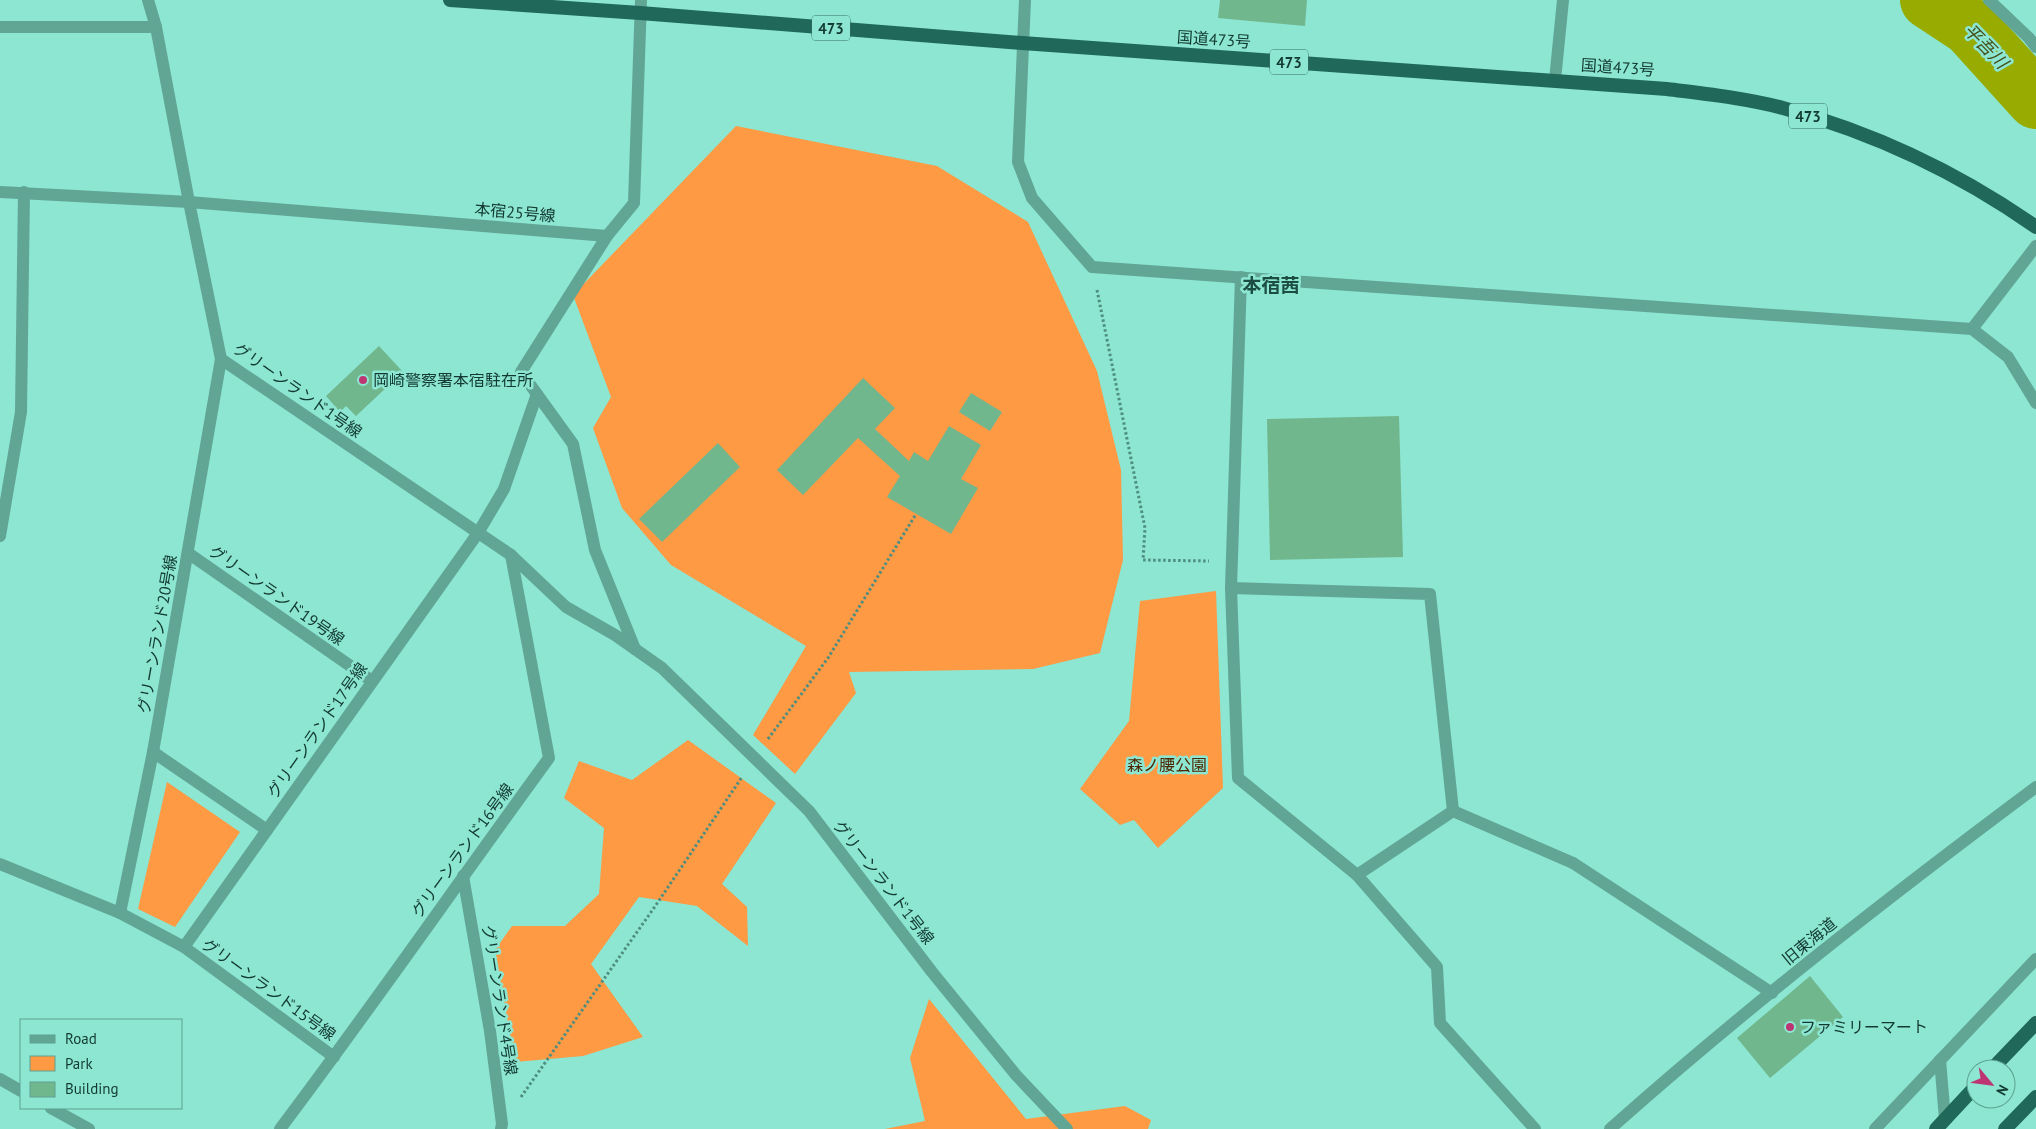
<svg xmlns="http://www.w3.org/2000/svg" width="2036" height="1129" font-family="'PT Sans','Noto Sans JP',sans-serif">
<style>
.green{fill:#fe9944}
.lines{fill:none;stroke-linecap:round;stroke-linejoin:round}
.river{stroke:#97ab00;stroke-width:58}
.building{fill:#71b78e}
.path{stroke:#4e8e80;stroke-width:3;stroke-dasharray:2.5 2.5;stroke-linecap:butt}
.service{stroke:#61a595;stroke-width:12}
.minor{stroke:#61a595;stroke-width:12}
.tertiary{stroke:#61a595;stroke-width:12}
.trunk{stroke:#1f685a;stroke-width:14}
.poi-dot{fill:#bd3572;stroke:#8ce6d1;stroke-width:2}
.labels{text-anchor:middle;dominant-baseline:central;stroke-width:5;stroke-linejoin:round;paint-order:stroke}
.shield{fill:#8ce6d1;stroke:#376e62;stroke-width:1}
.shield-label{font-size:15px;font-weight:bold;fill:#133a32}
.street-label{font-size:16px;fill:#133a32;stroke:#8ce6d1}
.poi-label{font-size:16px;fill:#133a32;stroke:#8ce6d1;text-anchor:start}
.park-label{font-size:16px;fill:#4d2500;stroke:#8ce6d1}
.water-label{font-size:18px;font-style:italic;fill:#444d16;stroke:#8ce6d1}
.quarter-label{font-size:19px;font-weight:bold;fill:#1c4d43;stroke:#8ce6d1}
</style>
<rect width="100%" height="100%" fill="#8ce6d1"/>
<g class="green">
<polygon points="736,126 937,166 1028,222 1097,371 1121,470 1123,560 1100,653 1033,669 849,672 856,693 795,774 753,735 806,646 671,565 622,508 593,428 611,397 573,295"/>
<polygon points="1216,591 1223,788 1158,848 1134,820 1120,825 1080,789 1129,721 1140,601"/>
<polygon points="688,740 776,803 722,884 747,907 748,946 697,906 639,897 591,964 643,1037 583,1056 515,1062 495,950 512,926 565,926 599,894 604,828 564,798 579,761 632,780"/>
<polygon points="167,782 240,832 175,927 138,909"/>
<polygon points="929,999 1026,1119 1125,1106 1151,1120 1148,1129 885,1129 925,1121 910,1058"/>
</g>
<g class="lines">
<polyline class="river" points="1929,0 1970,27 2036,100"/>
</g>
<g class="building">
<polygon points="1220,0 1307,0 1305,26 1218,18"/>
<polygon points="379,346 403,372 356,416 346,406 340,412 326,396"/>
<polygon points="863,378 895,408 875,429 909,461 914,452 928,461 949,426 981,445 961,479 978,488 951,534 887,497 900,476 858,438 803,495 777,470"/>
<polygon points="971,393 1002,412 990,431 959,412"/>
<polygon points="1399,416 1403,557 1270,560 1267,419"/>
<polygon points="718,443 740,467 662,542 639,519"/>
<polygon points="1810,976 1843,1017 1770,1078 1737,1038"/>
</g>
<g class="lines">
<g class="path">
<polyline points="1097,290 1145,528 1143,560 1209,561"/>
<polyline points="768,739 828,658 916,514"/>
<polyline points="521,1097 656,905 742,777"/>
</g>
<g class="service">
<polyline points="607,236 521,372 573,444 595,550 635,649"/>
<polyline points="478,533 504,489 537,394"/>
<polyline points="1573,863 1772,993"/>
<polyline points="1357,875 1437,967 1440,1023 1535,1129"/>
</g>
<g class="minor">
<polyline points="1025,0 1018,162 1032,198 1092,267 1972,329 2008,357 2036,403"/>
<polyline points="1989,0 2029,38 2036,47"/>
<polyline points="0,27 156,27 189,202 221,359 153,752 120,913"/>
<polyline points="1555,80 1563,0"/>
<polyline points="0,192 189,202 607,236 634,203 641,0"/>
<polyline points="1972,329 2036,246"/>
<polyline points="221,359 511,555 566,607 615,635 662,668 809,811 932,972 1016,1075 1067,1129"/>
<polyline points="0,536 21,412 24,192"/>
<polyline points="188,553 372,681"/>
<polyline points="1231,588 1430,594 1453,811 1357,875 1238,778 1231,588 1241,277"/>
<polyline points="153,752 267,830"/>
<polyline points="1453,811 1573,863"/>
<polyline points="0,864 120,913 184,947 334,1057"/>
<polyline points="463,876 490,1031 502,1124 501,1129"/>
<polyline points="184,947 478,533"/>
<polyline points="1940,1060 1945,1119"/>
<path d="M280 1129C372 1007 459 881 549 758L511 555"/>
<path d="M1610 1129C1746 1008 1890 896 2036 787"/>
<polyline points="1875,1129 2036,959"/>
</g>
<g class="tertiary">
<polyline points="148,0 156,27"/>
<polyline points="0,1079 21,1091"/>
<polyline points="51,1108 89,1129"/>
</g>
<g class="trunk">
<path d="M450 0 640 13 1022 43 1667 89C1706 94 1745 98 1783 108 1875 133 1959 173 2036 227"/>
<polyline points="1992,1069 2036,1023"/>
<polyline points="1936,1129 1976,1086"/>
<polyline points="2005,1129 2036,1097"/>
</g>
</g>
<g class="poi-dot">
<circle cx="363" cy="380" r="5"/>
<circle cx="1790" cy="1027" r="5"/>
</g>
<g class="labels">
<g class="shield">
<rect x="812" y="15.5" width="38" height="25" rx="4"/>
<rect x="1270" y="49.5" width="38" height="25" rx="4"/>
<rect x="1789" y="103.5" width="38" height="25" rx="4"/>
</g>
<g class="shield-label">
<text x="831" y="28">473</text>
<text x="1289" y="62">473</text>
<text x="1808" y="116">473</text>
</g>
<g class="street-label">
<text transform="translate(1214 39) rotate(4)">国道473号</text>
<text transform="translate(1618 67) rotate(4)">国道473号</text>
<text transform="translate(515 212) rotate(5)">本宿25号線</text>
<text transform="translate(298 390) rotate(35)">グリーンランド1号線</text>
<text transform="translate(277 595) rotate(35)">グリーンランド19号線</text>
<text transform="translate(157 634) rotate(-80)">グリーンランド20号線</text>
<text transform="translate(317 730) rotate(-55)">グリーンランド17号線</text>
<text transform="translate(462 850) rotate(-54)">グリーンランド16号線</text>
<text transform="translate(884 882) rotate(52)">グリーンランド1号線</text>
<text transform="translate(1809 941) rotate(-39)">旧東海道</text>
<text transform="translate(269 989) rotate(36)">グリーンランド15号線</text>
<text transform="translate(500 1000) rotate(81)">グリーンランド4号線</text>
</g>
<g class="poi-label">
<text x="373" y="380">岡崎警察署本宿駐在所</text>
<text x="1800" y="1027">ファミリーマート</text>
</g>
<g class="park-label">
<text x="1167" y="765">森ノ腰公園</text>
</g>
<g class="water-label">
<text transform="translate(1986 46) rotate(46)">平吾川</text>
</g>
<g class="quarter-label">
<text x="1271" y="285">本宿茜</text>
</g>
</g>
<rect x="20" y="1019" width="162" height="90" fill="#8ce6d1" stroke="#5ca191"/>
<rect x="30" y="1035" width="25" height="8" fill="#61a595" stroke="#5ca191"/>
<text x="65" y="1044" font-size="15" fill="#133a32">Road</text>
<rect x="30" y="1056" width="25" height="15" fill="#fe9944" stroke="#5ca191"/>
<text x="65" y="1069" font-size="15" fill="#133a32">Park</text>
<rect x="30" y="1082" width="25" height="15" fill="#71b78e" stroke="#5ca191"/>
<text x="65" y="1094" font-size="15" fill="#133a32">Building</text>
<g transform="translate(1991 1084) rotate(119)"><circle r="24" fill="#8ce6d1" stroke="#5ca191"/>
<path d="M0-4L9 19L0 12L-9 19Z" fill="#bd3572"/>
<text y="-8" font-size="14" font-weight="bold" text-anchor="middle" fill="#133a32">N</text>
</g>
</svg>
